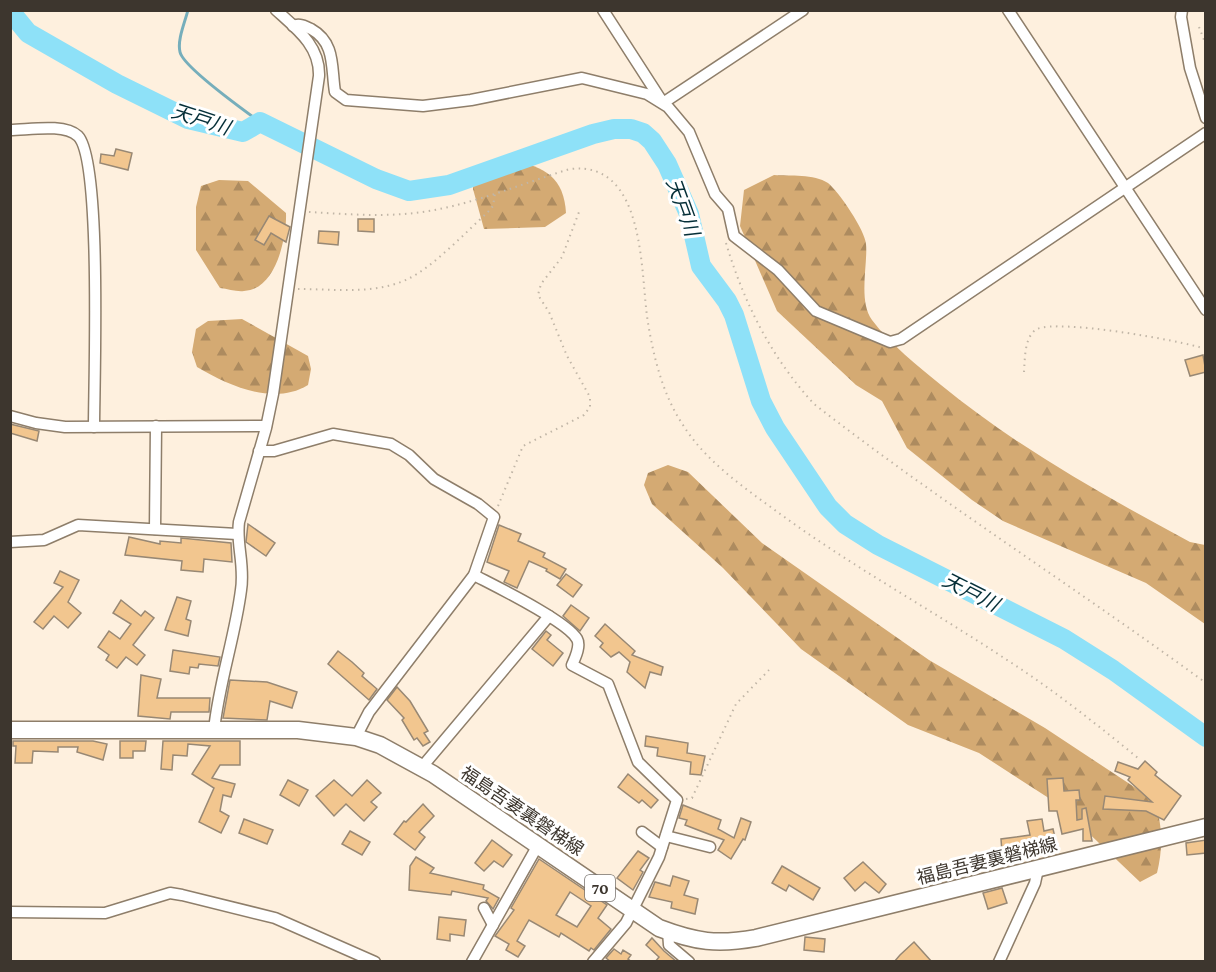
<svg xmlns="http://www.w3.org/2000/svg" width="1216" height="972" font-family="'Crimson Pro','Noto Sans JP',serif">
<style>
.forest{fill:url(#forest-firs)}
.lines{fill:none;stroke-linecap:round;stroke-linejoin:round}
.stream{stroke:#76aebb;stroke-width:3}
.river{stroke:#8ee1f8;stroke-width:20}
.building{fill:#f2c68f;stroke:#988874;stroke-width:1.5;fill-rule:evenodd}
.minor-casing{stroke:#8e7e6a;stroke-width:13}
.primary-casing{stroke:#8e7e6a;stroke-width:19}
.path{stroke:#c1b6a7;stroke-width:2;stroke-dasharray:1.5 4.5;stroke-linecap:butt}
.minor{stroke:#fff;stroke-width:10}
.primary{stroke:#fff;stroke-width:16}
.labels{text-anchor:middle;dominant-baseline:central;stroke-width:6;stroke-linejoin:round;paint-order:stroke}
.shield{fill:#fff;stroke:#77726d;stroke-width:1.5}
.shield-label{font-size:16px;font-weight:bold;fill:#3d362e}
.street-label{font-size:18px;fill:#3d362e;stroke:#fff}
.water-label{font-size:20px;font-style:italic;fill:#052f38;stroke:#fff}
</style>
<defs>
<pattern id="forest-firs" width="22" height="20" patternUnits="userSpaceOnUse" patternTransform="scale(1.5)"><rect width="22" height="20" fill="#d4aa73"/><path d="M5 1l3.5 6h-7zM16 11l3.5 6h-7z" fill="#ad8b5f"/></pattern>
</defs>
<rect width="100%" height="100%" fill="#fef0de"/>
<g class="forest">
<path d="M512 161C545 166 564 178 566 213L545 227 484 229 473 189V176L487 164Z"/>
<path d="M774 175C790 176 814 174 828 183 839 192 865 230 866 244 868 264 858 301 872 320 890 344 918 366 941 385 1018 448 1103 495 1190 542L1205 545V624L1146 583 1003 521 972 500 907 448 882 401 856 385 777 311 740 226 744 190Z"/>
<path d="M219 180 248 181 286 213C287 237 276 290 244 291 237 292 228 289 220 288L196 250V207L201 186Z"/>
<path d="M242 319 308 356 311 369 308 385C274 406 229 386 197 367L192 352 196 329 208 321Z"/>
<path d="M668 465 688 472 762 543 929 660 1045 728 1154 800C1163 825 1163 848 1157 873L1140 882 1058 804 979 753 908 725 801 649 723 568 652 504 644 485 648 473Z"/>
</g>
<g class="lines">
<path class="stream" d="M188 10C185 22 177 40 180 52 183 67 245 111 260 122"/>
<polyline class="river" points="10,11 28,33 117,84 188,119 243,132 260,122 376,179 409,191 449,185 593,134 614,129 631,129 643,133 652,141 667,164 689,214 701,266 727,301 734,315 761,401 775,428 828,507 845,524 878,545 1064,639 1113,670 1206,737"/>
</g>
<g class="building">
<polygon points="116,149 132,153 128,170 100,163 101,154 114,156"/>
<polygon points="269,216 290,227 286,242 271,233 264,245 255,240"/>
<polygon points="358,219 374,219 374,232 358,231"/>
<polygon points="319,231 339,232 338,245 318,243"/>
<polygon points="1203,355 1206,372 1190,376 1185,360"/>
<polygon points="10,424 39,431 37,441 10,433"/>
<polygon points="248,524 275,543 266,556 246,542"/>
<polygon points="499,525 521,534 518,541 545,553 543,557 566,569 560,579 546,571 547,569 529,561 517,588 504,582 509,571 487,562"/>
<polygon points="129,537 160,544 160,541 181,543 181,538 231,543 232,562 204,559 203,572 181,570 182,561 125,555"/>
<polygon points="60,571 79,580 68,602 81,613 68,628 54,616 43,629 34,622 63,587 54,583"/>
<polygon points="566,574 582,585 573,597 557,585"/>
<polygon points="177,597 191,601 186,619 191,621 188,636 165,630"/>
<polygon points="121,600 141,616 145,611 154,618 133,645 145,655 137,665 126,657 117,668 106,660 109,655 98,647 109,631 120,639 131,624 113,613"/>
<polygon points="571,605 589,618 580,631 563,616"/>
<polygon points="605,624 635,651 632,655 663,667 661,675 650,672 645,688 627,672 630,662 628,660 619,652 611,657 600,647 603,643 595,636"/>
<polygon points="546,631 551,635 547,640 563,653 553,666 532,649"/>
<polygon points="173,650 220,657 218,666 199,664 198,668 190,667 189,674 170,671"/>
<polygon points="338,651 352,662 364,673 362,676 377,689 369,700 328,664"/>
<polygon points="141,675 161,679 157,698 210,698 209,712 171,712 170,719 138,716"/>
<polygon points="230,680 267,682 297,692 292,708 270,701 267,720 223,718"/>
<polygon points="397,687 410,701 428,731 424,733 430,742 423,746 417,738 414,740 402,720 404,718 387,700"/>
<polygon points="646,736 688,743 687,753 705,756 701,775 690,774 691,762 657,756 658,748 645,746"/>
<polygon points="13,741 93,741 107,744 103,760 77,752 78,747 58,747 58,752 33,751 32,763 15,763 16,746 13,746"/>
<polygon points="120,741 146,741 145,751 133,751 133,758 120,758"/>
<polygon points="163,741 240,741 240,765 220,765 212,778 235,784 231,797 223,795 220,811 229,816 221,833 199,822 214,788 192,774 210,746 188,744 187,756 173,755 172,770 161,769"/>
<polygon points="1145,761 1157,772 1155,775 1181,796 1164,820 1146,811 1103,809 1105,796 1152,802 1128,780 1130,777 1115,771 1118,762 1138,769"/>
<polygon points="628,774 658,800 651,808 642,800 639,803 618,787"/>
<polygon points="1063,778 1064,791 1079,790 1080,800 1076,800 1077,820 1082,819 1082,809 1086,808 1092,841 1083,841 1083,829 1062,834 1057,811 1049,811 1047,779"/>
<polygon points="288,780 308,790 299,806 280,795"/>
<polygon points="334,780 352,796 367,780 381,793 371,802 377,807 364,821 346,804 334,816 316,796"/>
<polygon points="423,804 434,816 419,832 425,837 415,850 394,834 404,821 406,822"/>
<polygon points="683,805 721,820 718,829 734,838 741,818 751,822 745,840 743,839 731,859 718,850 724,840 685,825 687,820 679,818"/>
<polygon points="244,819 273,830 267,844 239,833"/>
<polygon points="1042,819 1044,831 1053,829 1056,842 1002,852 1001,839 1030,835 1027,821"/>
<polygon points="350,831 370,842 362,855 342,844"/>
<polygon points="492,840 512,855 503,867 494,861 484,871 475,863"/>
<polygon points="1206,840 1206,853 1187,855 1186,843"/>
<polygon points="997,849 1001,859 984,865 980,855"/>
<polygon points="638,851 649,858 640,870 643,872 633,890 617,878"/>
<polygon points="416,857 434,868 430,873 484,885 483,889 499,898 493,909 486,901 488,898 452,891 451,895 409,890 410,866"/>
<path d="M539 859 607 905 598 918 611 929 594 950 591 948 589 951 561 933 559 937 529 920 517 941 525 946 518 957 506 950 509 944 495 936 514 910 511 908ZM570 892 591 906 577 927 556 915Z"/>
<polygon points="863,862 886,884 879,893 865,882 855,891 844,878"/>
<polygon points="782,866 820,888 813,900 789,885 786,891 772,883"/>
<polygon points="673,876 689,881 684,895 698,899 695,914 671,908 672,902 649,897 655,882 670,886"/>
<polygon points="1002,888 1007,903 988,909 983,893"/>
<polygon points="439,917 466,920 464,936 450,934 450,941 437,939"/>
<polygon points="805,937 825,939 824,952 804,950"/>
<polygon points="652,938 664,951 677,962 655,962 659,957 646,945"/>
<polygon points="914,942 932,962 894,962 900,955"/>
<polygon points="614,949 621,954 623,950 631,955 628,959 632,962 611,962 606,958"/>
</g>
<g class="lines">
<defs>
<g id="minor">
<polyline points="603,10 663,103 803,10"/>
<polyline points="1008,10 1206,310"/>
<polyline points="1182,10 1181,17 1190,68 1206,118"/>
<path d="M293 26C299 23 305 26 311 29 336 43 331 68 335 92L346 100 423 106 471 100 582 78 647 94 668 107 689 132 715 194 728 209 734 236 778 270 816 311 890 342 901 339 1206 133"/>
<path d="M10 130C28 130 64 123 78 136 102 160 94 382 94 427"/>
<polyline points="10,416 36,423 65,427 266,426"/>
<polyline points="259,451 274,451 333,434 391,444 409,455 434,479 478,504 494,517 474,575 369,712 356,737"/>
<polyline points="155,529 156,426"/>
<polyline points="10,542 44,540 78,525 237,534"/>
<path d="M474 575C495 586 567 621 577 639 581 646 575 658 572 665L608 684 638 762 677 800 659 857 626 923 593 962"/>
<path d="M214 730C219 682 235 637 241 590 245 565 236 544 239 522L266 428 273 394 319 76C320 46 297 29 276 10"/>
<polyline points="422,767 549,616"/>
<polyline points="642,832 662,847"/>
<polyline points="666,836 710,847"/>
<polyline points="484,908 493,925"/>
<polyline points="10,912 105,913 170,893 182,895 275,918 375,962"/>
<polyline points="668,931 669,945 689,962"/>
<polyline points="472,962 538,845"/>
<polyline points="999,962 1035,883 1038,869"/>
</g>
<path id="primary" d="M10 730H298L356 737 380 745 433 774 659 928C696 942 717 945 756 938L1206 827"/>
</defs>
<use href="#minor" class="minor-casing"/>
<use href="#primary" class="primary-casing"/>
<g class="path">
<polyline points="1199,27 1206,45"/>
<path d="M309 212C344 214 380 217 415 213 467 207 520 184 570 169 647 160 640 275 648 323 654 359 663 395 683 425 705 460 739 484 772 508 846 563 927 607 1004 658 1051 688 1095 723 1138 758"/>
<path d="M726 243C744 303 771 357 814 404 940 502 1076 588 1206 683"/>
<path d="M298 289C334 289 374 295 408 279 433 267 466 232 487 213L493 206 495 193"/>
<path d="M1024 372C1025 360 1024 336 1037 329 1060 319 1178 340 1206 349"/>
<polyline points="498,506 523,446 584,415 590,407 590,397 567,356 549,312 538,295 541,284 562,257 579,212"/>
<polyline points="686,799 692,798 736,704 769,670"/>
</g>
<use href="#minor" class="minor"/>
<use href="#primary" class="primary"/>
</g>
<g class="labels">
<rect class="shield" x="585" y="875" width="30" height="26" rx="4.5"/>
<g class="shield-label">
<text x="600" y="888">70</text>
</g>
<g class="street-label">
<text transform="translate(522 811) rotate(34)">福島吾妻裏磐梯線</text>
<text transform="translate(987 861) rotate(-14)">福島吾妻裏磐梯線</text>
</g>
<g class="water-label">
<text transform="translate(201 119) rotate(18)">天戸川</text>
<text transform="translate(683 207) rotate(70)">天戸川</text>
<text transform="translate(971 592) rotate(27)">天戸川</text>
</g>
</g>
<rect width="1216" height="972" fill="none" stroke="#3d362e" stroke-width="24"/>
</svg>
